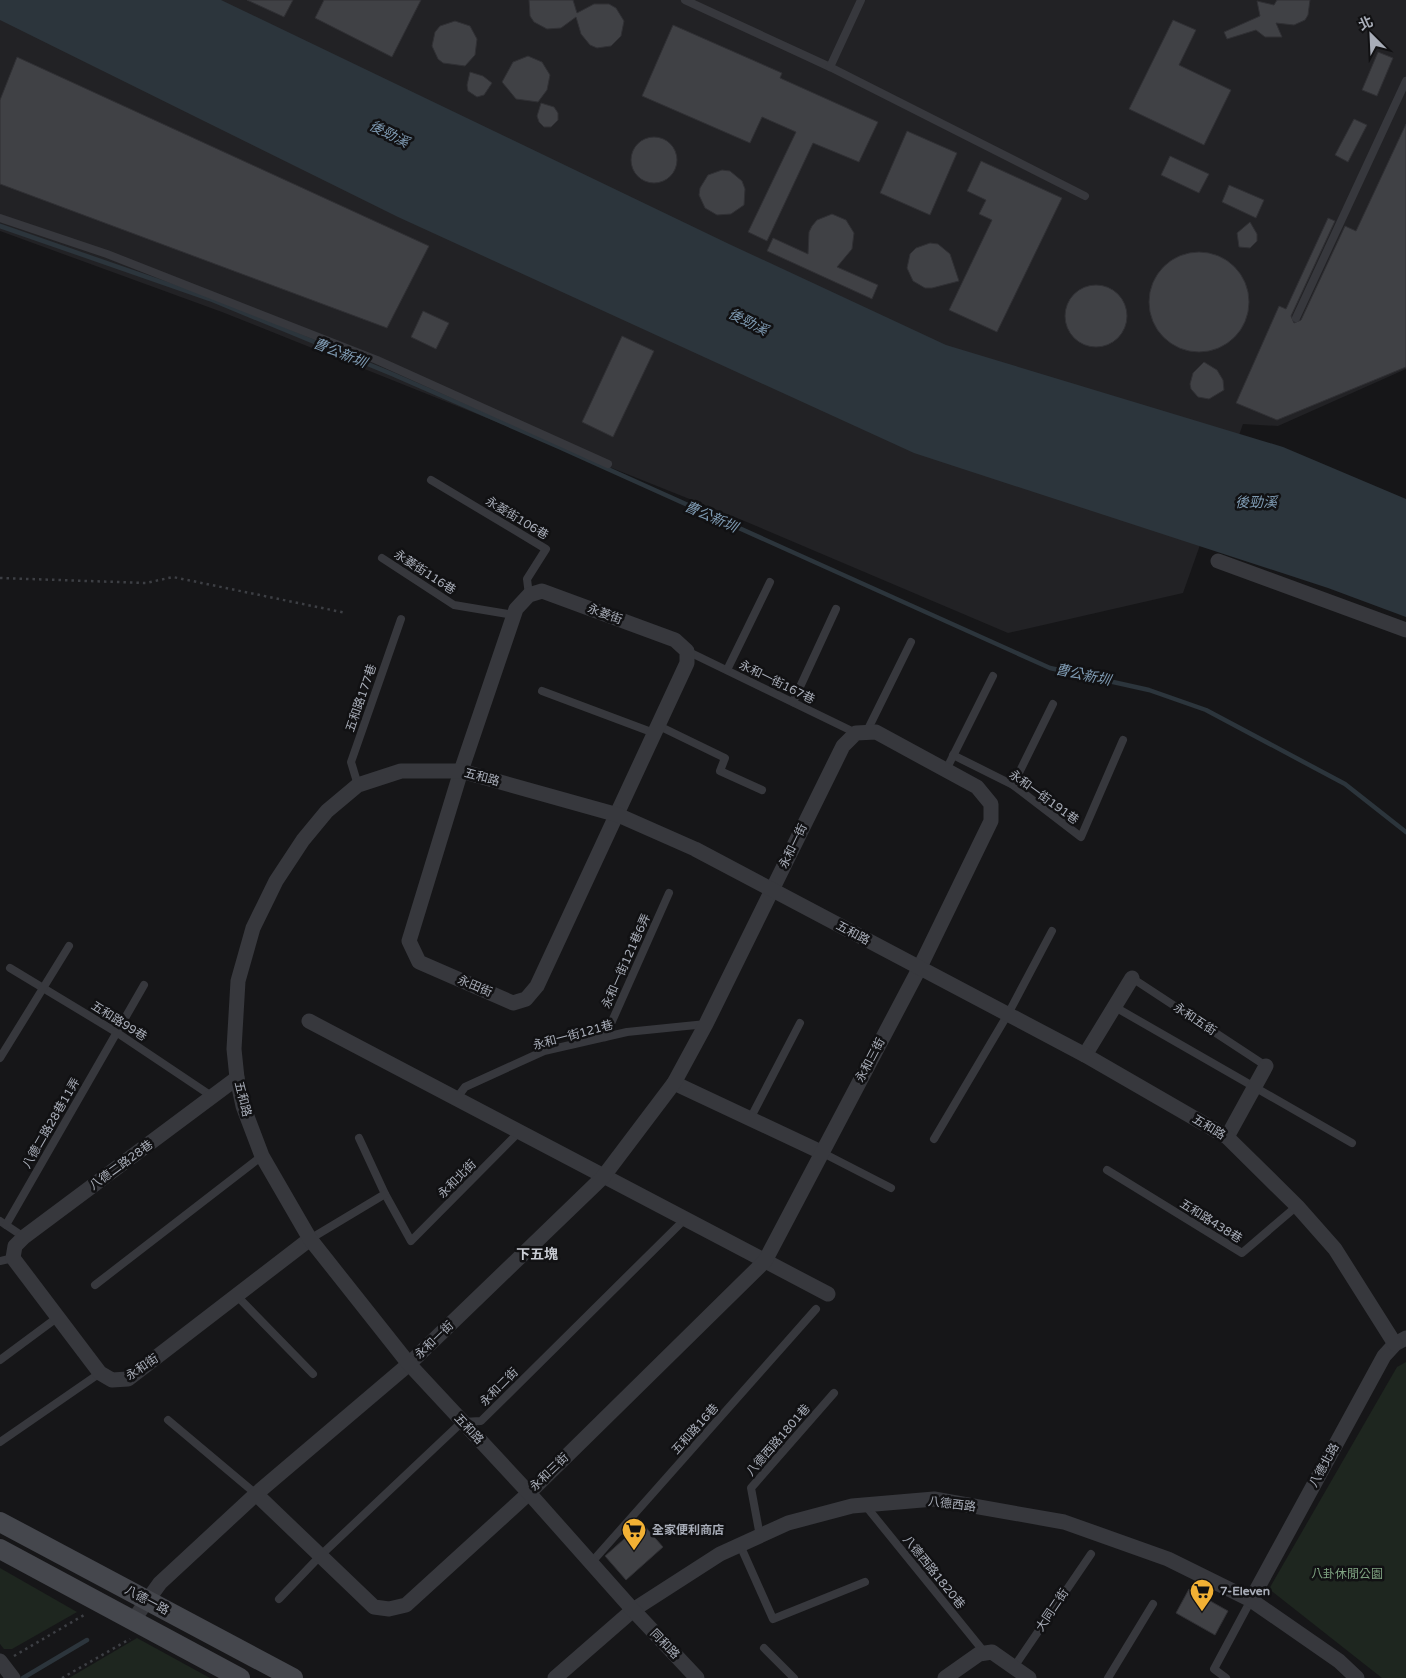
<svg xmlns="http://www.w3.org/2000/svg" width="1406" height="1678" font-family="'Varela Round','Noto Sans TC',sans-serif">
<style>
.built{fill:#222225}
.green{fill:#1e261f}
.water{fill:#2c353c}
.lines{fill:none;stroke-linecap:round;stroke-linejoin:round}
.stream{stroke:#2c353c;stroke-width:4.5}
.building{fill:#404145;stroke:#303034}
.path{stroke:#3d3f44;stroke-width:2.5;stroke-dasharray:2.5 4;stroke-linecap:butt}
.lane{stroke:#37383d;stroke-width:8}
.street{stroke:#37383d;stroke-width:15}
.secondary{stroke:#45474d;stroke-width:20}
.labels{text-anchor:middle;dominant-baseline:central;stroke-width:5;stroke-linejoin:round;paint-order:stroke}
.street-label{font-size:12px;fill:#a8adb8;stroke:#111113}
.poi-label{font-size:12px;font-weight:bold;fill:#a8adb8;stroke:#111113;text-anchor:start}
.park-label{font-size:12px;fill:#7fa381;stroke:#111113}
.water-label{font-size:14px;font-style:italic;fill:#7f9bb3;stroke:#111113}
.neighbourhood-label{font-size:14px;font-weight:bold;fill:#c9ccd4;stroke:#111113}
</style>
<rect width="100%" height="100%" fill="#161618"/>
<polygon class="built" points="0,0 1406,0 1406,369 1278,426 1243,424 1183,593 1008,633 742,520 222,312 0,231"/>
<g class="green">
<polygon points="1406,1362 1406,1678 1382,1678 1269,1589 1397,1367"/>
<polygon points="0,1568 77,1612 12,1649 4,1649 0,1644"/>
<polygon points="137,1638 210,1678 69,1678"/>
</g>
<polygon class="water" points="0,0 221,0 729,244 946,345 1283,447 1406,499 1406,617 1328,588 914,453 398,217 0,20"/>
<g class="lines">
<g class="stream">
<polyline points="0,226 210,299 392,374 559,447 1050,668 1149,690 1206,710 1345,784 1406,832"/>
<polyline points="23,1678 87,1640"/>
</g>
</g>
<g class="building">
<polygon points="247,0 293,0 284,17"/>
<polygon points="324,0 421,0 392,57 315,18"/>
<polygon points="529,0 573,0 577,13 594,4 609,4 616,8 624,21 621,36 611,46 597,48 590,45 581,34 576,17 561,28 547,29 534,22 530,16"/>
<polygon points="1277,0 1310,0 1308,15 1305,20 1294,25 1276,23 1282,37 1265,37 1256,30 1227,39 1224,32 1260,16 1257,1 1274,5"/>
<polygon points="1173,20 1196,30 1179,65 1231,90 1204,145 1129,109"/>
<polygon points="455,21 470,26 477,39 475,55 465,66 443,63 438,59 432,46 435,32 440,26"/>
<polygon points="673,25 782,73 780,78 878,122 859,162 813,143 767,241 748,232 796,132 762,117 750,143 642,96"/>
<polygon points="1378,52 1393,58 1377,96 1362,90"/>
<polygon points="528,56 542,62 550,75 547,90 538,102 516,99 502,82 513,62"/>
<polygon points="17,57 429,246 387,328 0,184 0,100"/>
<polygon points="470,72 483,76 492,83 484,95 477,97 468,91 467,85"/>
<polygon points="541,103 554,107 558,113 558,120 551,127 544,127 539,122 537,116"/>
<polygon points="1354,119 1367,125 1348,162 1335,155"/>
<polygon points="1406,124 1406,367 1277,420 1236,403 1279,306 1286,309 1328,218 1335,221 1291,316 1294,323 1301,320 1345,226 1356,231"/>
<polygon points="907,131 957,153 930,215 880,193"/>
<circle cx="654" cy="160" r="23"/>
<polygon points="1170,156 1209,174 1199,193 1161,175"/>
<polygon points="981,161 1062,198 997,332 949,310 992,220 979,214 986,200 967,191"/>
<polygon points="722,170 730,171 742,181 745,189 744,205 731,214 717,215 705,208 699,195 700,188 708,175"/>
<polygon points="1229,185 1264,200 1256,218 1222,202"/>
<polygon points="832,214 846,220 854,233 852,249 837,267 878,285 872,299 767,251 773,238 808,254 809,232 812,226 817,220"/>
<polygon points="1250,222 1257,234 1257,241 1250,248 1239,247 1237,233"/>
<polygon points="930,243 938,244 950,254 959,281 932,288 925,288 913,281 907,268 910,254 916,248"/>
<circle cx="1199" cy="302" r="50"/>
<circle cx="1096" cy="316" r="31"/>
<polygon points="423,311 449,323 436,349 411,337"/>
<polygon points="622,336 654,351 613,437 582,422"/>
<polygon points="1204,362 1217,370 1223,380 1224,390 1209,399 1198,397 1191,389 1190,384 1193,373"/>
<polygon points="642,1523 663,1547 626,1580 605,1556"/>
<polygon points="1189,1589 1228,1611 1215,1635 1176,1613"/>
</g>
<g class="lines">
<g class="path">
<polyline points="0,578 146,583 173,577 346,613"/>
<polyline points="14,1656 84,1615"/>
<polyline points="62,1678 130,1639"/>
</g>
<g class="lane">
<polyline points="685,0 830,67 1085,196"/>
<polyline points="830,67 861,0"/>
<polyline points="0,218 107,254 377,360 608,464"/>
<polyline points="1296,318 1406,81"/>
<polyline points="431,480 546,549 527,579 529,595"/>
<polyline points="382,558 454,605 514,615"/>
<polyline points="687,651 856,733"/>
<polyline points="727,670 770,582"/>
<polyline points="542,691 654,733"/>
<polyline points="793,702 836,609"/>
<polyline points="657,725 725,758 720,771 762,790"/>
<polyline points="866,733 911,642"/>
<polyline points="953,755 1013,785 1081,837 1123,740"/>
<polyline points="946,770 993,676"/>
<polyline points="358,785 351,762 401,619"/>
<polyline points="1013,785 1053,704"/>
<polyline points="10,968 116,1032 213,1097"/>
<polyline points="1132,978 1266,1066"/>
<polyline points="1115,1007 1352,1143"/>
<polyline points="605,1037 669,893"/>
<polyline points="0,1058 69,946"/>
<polyline points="456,1099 465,1087 544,1051 627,1032 706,1024"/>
<polyline points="750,1119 800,1023"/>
<polyline points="359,1138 385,1194 411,1241 519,1132"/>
<polyline points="934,1139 1008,1014 1052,931"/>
<polyline points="821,1152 891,1188"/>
<polyline points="1107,1170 1242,1253 1297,1206"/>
<polyline points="0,1221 24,1237"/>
<polyline points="6,1225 144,985"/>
<polyline points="310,1239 385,1194"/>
<polyline points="0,1261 13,1258"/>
<polyline points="95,1285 262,1156"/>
<polyline points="237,1296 313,1374"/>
<polyline points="0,1360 58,1317"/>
<polyline points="168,1420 256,1494"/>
<polyline points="0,1442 100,1373"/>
<polyline points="865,1505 985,1653"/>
<polyline points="760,1536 751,1488 834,1393"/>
<polyline points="740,1545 773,1619 865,1582"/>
<polyline points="591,1563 816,1309"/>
<polyline points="279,1599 321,1555 462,1422 481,1421 684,1220"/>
<polyline points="764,1648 794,1678"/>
<polyline points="1014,1667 1091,1554"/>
<polyline points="1108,1678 1153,1604"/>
<polyline points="1226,1678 1214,1669 1251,1600"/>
</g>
<g class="street">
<polyline points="1218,561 1406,630"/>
<polygon points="542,591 675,640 687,651 687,663 537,986 526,999 513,1003 419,962 409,941 461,771 516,609 529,595"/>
<polyline points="309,1021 828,1294"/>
<polyline points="1085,1055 1132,978"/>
<polyline points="237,1078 24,1237 15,1246 13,1258 100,1373 112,1380 128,1379 310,1239"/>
<polyline points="674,1083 821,1152"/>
<polyline points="1227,1137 1266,1066"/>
<polyline points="1251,1600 1384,1356 1395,1344 1406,1338"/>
<polyline points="134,1619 160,1583 256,1494 409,1364 603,1177 674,1083 706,1024 843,746 856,733 876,732 977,787 991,804 991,821 919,969 765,1261 529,1493 406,1605 389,1609 374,1607 256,1494"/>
<polyline points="0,1661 13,1678"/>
<polyline points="555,1678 633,1610 720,1554 788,1523 852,1506 934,1499 1064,1522 1168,1559 1251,1600 1339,1661 1357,1678"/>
<polyline points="697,1678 633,1610 529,1493 409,1364 310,1239 262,1156 243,1106 237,1078 234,1049 238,981 253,928 276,881 303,840 327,811 358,785 401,771 461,771 618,815 695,849 1085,1055 1227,1137 1297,1206 1335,1249 1395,1344"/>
<polyline points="945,1678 979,1654 992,1652 1029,1678"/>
</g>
<g class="secondary">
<polyline points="0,1522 293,1678"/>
<polyline points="0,1549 240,1678"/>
</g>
</g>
<defs>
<symbol id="supermarket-pin" viewBox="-11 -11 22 30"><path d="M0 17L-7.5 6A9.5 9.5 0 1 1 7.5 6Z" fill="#f2b134" stroke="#111113"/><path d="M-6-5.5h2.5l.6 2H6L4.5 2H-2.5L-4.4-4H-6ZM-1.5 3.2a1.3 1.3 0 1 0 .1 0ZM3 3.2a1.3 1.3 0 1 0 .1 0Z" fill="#111"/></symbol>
</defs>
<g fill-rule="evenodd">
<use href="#supermarket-pin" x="620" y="1516" width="28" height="38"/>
<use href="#supermarket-pin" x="1188" y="1577" width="28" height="38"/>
</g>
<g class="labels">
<g class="street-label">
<text transform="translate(517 518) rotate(31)">永菱街106巷</text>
<text transform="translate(425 572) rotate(33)">永菱街116巷</text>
<text transform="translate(605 614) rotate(20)">永菱街</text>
<text transform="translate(777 682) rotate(26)">永和一街167巷</text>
<text transform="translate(361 698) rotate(-71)">五和路177巷</text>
<text transform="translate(482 777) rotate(15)">五和路</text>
<text transform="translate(1044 797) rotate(36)">永和一街191巷</text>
<text transform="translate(793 846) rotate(-64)">永和一街</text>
<text transform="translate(853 933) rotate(28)">五和路</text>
<text transform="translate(626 961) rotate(-66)">永和一街121巷6弄</text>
<text transform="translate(475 986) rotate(23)">永田街</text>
<text transform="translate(1195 1019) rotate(33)">永和五街</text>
<text transform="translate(119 1021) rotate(32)">五和路99巷</text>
<text transform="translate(573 1035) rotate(-15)">永和一街121巷</text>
<text transform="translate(870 1060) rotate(-62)">永和三街</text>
<text transform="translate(243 1099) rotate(76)">五和路</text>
<text transform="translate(51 1123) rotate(-60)">八德二路28巷11弄</text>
<text transform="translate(1209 1127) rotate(31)">五和路</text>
<text transform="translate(121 1165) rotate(-36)">八德二路28巷</text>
<text transform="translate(457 1179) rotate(-45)">永和北街</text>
<text transform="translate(1211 1221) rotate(32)">五和路438巷</text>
<text transform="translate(434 1340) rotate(-44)">永和一街</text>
<text transform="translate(142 1367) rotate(-34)">永和街</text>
<text transform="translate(499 1387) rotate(-45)">永和二街</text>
<text transform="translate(469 1429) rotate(47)">五和路</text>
<text transform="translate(695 1429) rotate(-48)">五和路16巷</text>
<text transform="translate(778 1440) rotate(-49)">八德西路1801巷</text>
<text transform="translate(1324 1465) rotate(-61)">八德北路</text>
<text transform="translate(549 1472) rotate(-44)">永和三街</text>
<text transform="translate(952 1504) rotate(7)">八德西路</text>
<text transform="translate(934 1572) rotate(51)">八德西路1820巷</text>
<text transform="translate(147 1600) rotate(28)">八德一路</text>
<text transform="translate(1052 1610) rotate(-56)">大同二街</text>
<text transform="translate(665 1644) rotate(46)">同和路</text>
</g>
<g class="poi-label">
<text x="652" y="1530">全家便利商店</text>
<text x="1220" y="1591">7-Eleven</text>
</g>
<g class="park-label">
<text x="1347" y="1574">八卦休閒公園</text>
</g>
<g class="water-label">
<text transform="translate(389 134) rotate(27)">後勁溪</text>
<text transform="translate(748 322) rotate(27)">後勁溪</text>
<text transform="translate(340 353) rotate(22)">曹公新圳</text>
<text x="1256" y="502">後勁溪</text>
<text transform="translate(711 517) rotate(24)">曹公新圳</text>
<text transform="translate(1083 675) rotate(12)">曹公新圳</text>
</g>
<g class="neighbourhood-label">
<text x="537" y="1254">下五塊</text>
</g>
</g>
<g transform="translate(1371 35) rotate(336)" stroke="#111113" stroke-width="4" paint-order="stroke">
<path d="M0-4L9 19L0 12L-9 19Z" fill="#a8adb8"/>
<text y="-8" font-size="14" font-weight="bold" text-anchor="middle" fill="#a8adb8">北</text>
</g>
</svg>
